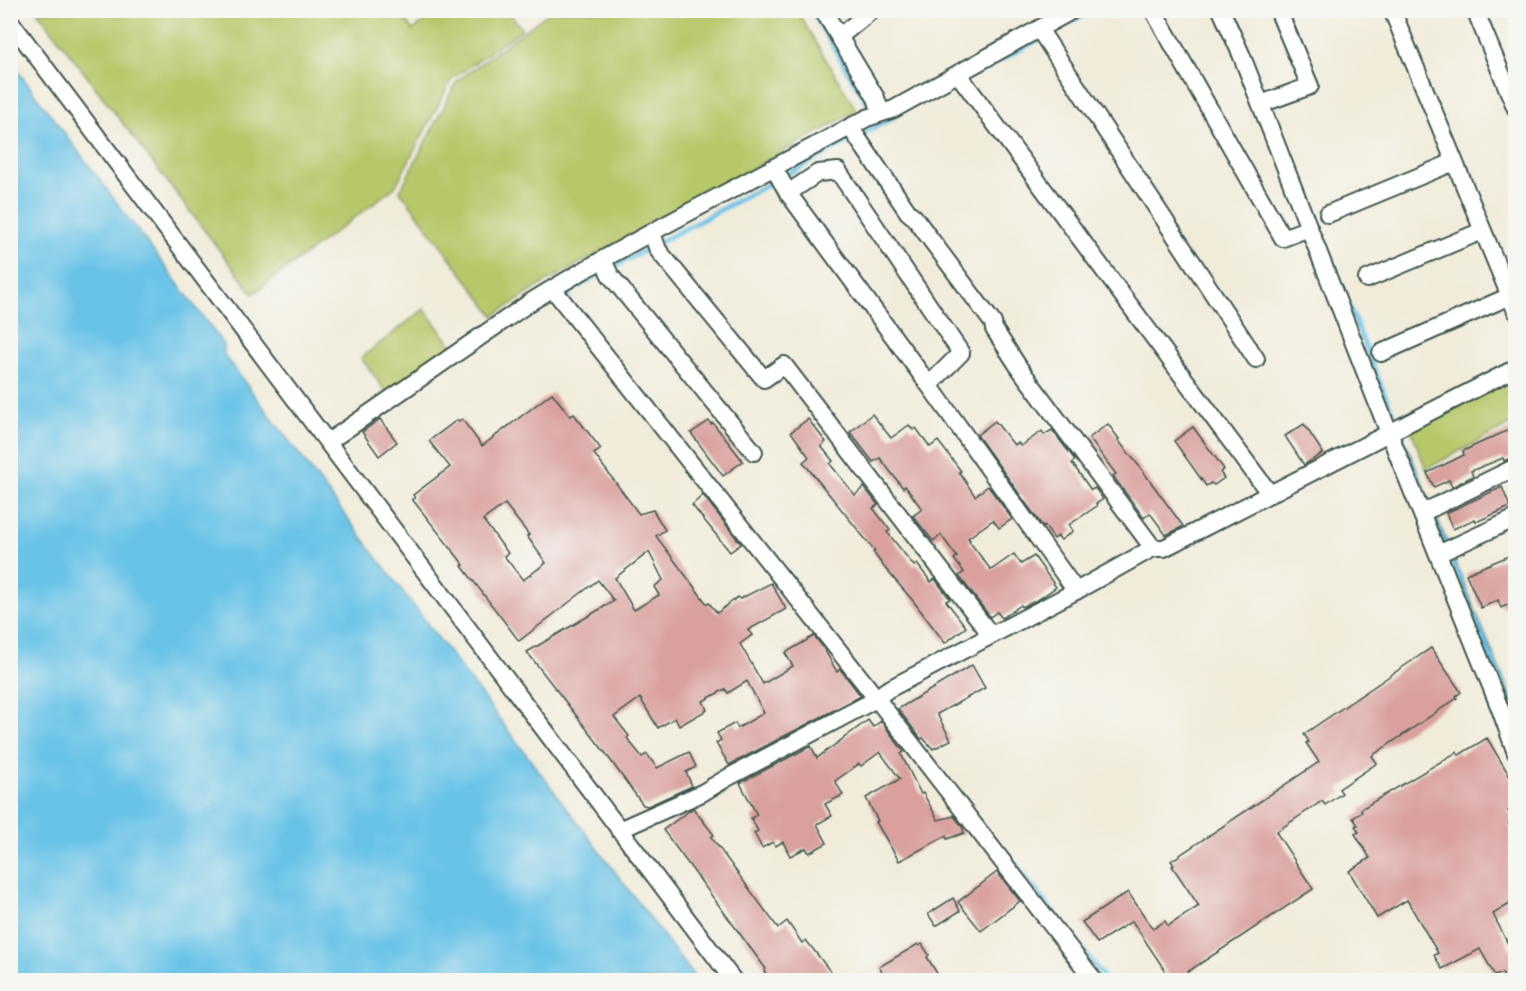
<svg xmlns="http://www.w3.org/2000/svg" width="1526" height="991" font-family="Pangolin,sans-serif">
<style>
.green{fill:#b7c86b;stroke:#6b8250;stroke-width:1.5}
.water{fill:#69c3e7;stroke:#44808e;stroke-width:1.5}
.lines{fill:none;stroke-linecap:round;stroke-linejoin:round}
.stream{stroke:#69c3e7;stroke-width:5}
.building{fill:#d9a09d;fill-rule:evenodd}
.minor-casing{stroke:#3e574d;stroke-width:20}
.minor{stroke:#fff;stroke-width:16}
</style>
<rect width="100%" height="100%" fill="#f6f6f2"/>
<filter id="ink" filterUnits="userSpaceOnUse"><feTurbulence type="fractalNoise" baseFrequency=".0167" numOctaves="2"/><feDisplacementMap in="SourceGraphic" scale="12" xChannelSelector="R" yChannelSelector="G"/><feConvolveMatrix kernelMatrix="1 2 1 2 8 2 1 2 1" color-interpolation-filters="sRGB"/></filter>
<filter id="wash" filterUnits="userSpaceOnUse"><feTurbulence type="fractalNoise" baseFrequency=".008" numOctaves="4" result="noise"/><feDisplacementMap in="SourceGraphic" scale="24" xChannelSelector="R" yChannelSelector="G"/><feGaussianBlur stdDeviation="1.35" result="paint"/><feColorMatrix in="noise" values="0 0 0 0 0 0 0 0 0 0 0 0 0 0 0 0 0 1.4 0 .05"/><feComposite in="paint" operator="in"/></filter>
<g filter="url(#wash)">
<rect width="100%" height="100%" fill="#f1ecda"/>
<g class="green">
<polygon points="507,10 522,29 452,79 395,187 253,294 37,11 398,11 413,30 439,11"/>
<polygon points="551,11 797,11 857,111 546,282 494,316 400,191 457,81"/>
<polygon points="424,309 454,348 387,393 361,358"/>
<polygon points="1508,379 1515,395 1515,422 1426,469 1411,430"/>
</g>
<g class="water">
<polygon points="11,62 224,345 224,355 697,980 11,980"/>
<polygon points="1405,441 1516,709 1515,731 1400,443"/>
</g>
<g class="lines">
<g class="stream">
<polyline points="811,10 870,108"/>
<polyline points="969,77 1093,10"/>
<polyline points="1322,240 1402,437 1405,448"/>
<polyline points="569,298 566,295 576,287 894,117"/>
<polyline points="1007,854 1106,980"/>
</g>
</g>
<g id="blocks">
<g class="building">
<path d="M552 393 570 416 574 414 601 449 594 454 639 514 653 510 665 530 656 536 707 604 709 603 717 613 738 597 740 599 771 583 786 609 748 630 752 635 740 644 763 684 793 666 785 653 814 636 823 647 837 672 840 669 861 696 729 765 716 743 721 740 717 733 735 723 738 728 764 713 747 681 728 693 725 689 703 701 707 710 679 726 675 718 658 728 640 698 614 717 629 736 627 738 642 757 647 754 657 768 689 752 696 767 686 772 692 786 648 806 643 805 606 754 527 652 614 601 598 580 519 641 462 566 464 565 412 499 415 498 413 495 450 467 429 441 457 420 459 421 462 419 482 446ZM505 504 529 535 527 536 546 563 523 580 504 556 508 553 483 520ZM649 552 663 580 654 587 659 595 634 610 615 578Z"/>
<polygon points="872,414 891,438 909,425 913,430 916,428 930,447 938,441 961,471 959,472 975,496 988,486 1012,519 999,528 993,520 968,538 970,540 969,541 991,570 1014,554 1021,564 1034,556 1056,587 1039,599 1022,607 1021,605 1002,618 997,612 990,617 959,576 964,572 954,559 957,557 941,535 933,541 913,516 922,509 905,486 903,488 880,458 873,462 850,432"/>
<polygon points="380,419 397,442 379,456 362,432"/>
<polygon points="808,419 826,442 821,446 833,461 830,464 855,495 864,487 878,505 873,508 890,530 887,532 914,566 917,564 931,582 935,579 950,599 946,601 966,627 945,643 914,602 884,567 873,552 875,551 803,462 809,457 791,432"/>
<polygon points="709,421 711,424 713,423 743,461 723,476 691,433"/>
<polygon points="995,421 1014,445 1018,443 1021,446 1042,431 1044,435 1052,430 1075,460 1072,463 1091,490 1095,488 1103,499 1096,504 1097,506 1069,525 1073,531 1061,540 1058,536 1054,539 1045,526 1043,527 977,435"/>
<polygon points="1108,424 1119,439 1118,440 1139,466 1183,526 1180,528 1166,535 1150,513 1144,518 1113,476 1116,474 1089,438"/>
<polygon points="1304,424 1323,453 1304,465 1285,436"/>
<polygon points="1193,427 1224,469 1220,472 1224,478 1214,485 1211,483 1206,486 1174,441"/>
<polygon points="1515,427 1515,456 1504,461 1503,458 1471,471 1473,476 1452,487 1449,480 1434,487 1427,473 1464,455 1463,451"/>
<polygon points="1502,487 1510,507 1476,522 1475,519 1453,529 1446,513"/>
<polygon points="703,495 741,544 730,552 692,505"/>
<polygon points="1511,555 1515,565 1515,601 1501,608 1498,600 1481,608 1466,574"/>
<polygon points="1431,648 1461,692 1456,696 1457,698 1372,756 1377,763 1339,789 1342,793 1325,805 1322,801 1276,832 1313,889 1174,981 1172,981 1132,921 1097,943 1082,922 1128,892 1153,929 1165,921 1168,926 1199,906 1172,866 1174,865 1171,861 1319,762 1306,743 1309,742 1304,734"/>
<polygon points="972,665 985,688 937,714 951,740 933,749 923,738 921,739 898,709"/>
<polygon points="868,720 873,727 881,721 904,752 901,754 921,794 923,793 938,820 954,816 962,826 964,833 947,839 946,836 899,861 876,822 878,821 866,798 900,779 880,752 861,766 859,764 835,781 843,795 825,804 832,816 817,824 827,843 809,853 806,848 790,856 783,842 775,846 773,842 762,848 754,833 758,831 751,818 757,815 740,783 811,746 817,758"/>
<polygon points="1487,738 1515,785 1515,806 1508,811 1514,820 1508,823 1515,836 1515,898 1513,900 1513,902 1493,914 1515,958 1515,981 1506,981 1502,973 1495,976 1480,949 1442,969 1434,955 1438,953 1407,900 1377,918 1349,871 1370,858 1355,834 1359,832 1355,826 1358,825 1353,818 1362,812 1361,809 1457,752 1459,755"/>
<polygon points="693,808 714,835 711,837 778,928 787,921 802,943 806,940 837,980 771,981 764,971 766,969 663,830"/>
<polygon points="997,872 1020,901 981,931 958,902"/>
<polygon points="953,898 960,911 936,926 928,914"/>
<polygon points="918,944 919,946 922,944 929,955 927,957 938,975 929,981 887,981 879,967"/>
</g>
</g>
</g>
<g filter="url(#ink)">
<use href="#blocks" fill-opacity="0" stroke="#3e574d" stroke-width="1.5"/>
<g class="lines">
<defs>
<g id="minor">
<polyline points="823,10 876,98 881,113"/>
<polyline points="1153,10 1283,238 1309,228"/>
<polyline points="1221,10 1241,54 1389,433 1499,706 1516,753"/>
<polyline points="1392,10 1516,311"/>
<polyline points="1475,10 1516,109"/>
<polyline points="10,21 733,980"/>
<polyline points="1039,29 1256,359"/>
<polyline points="839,37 872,10"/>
<polyline points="958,74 1270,494"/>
<polyline points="1261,104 1310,86 1278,10"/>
<polyline points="850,127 908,212 914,217 993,323 994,329 1020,369 1153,548"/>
<polyline points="774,168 788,193 929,385"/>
<polyline points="788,193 818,173 838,171 961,353 929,385 1076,591"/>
<polyline points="1328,214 1454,162"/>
<polyline points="652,233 658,250 764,379 784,365 991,635"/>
<polyline points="603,260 610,275 754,452"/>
<polyline points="1367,279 1482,231"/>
<polyline points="553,289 873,694 1094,980"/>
<polyline points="1381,353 1510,296"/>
<path d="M328 442 532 301C635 238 744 184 850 127L867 118 894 109 1073 10"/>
<polyline points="1422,513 1516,467"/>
<polyline points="1438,554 1516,518"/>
<polyline points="619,830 702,793 727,778 871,702 887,690 1076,591 1153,548 1164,548 1516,368"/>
</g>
</defs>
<use href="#minor" class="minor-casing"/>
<use href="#minor" class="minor"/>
</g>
</g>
<rect width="1526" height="991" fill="none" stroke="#f6f6f2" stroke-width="36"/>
</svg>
